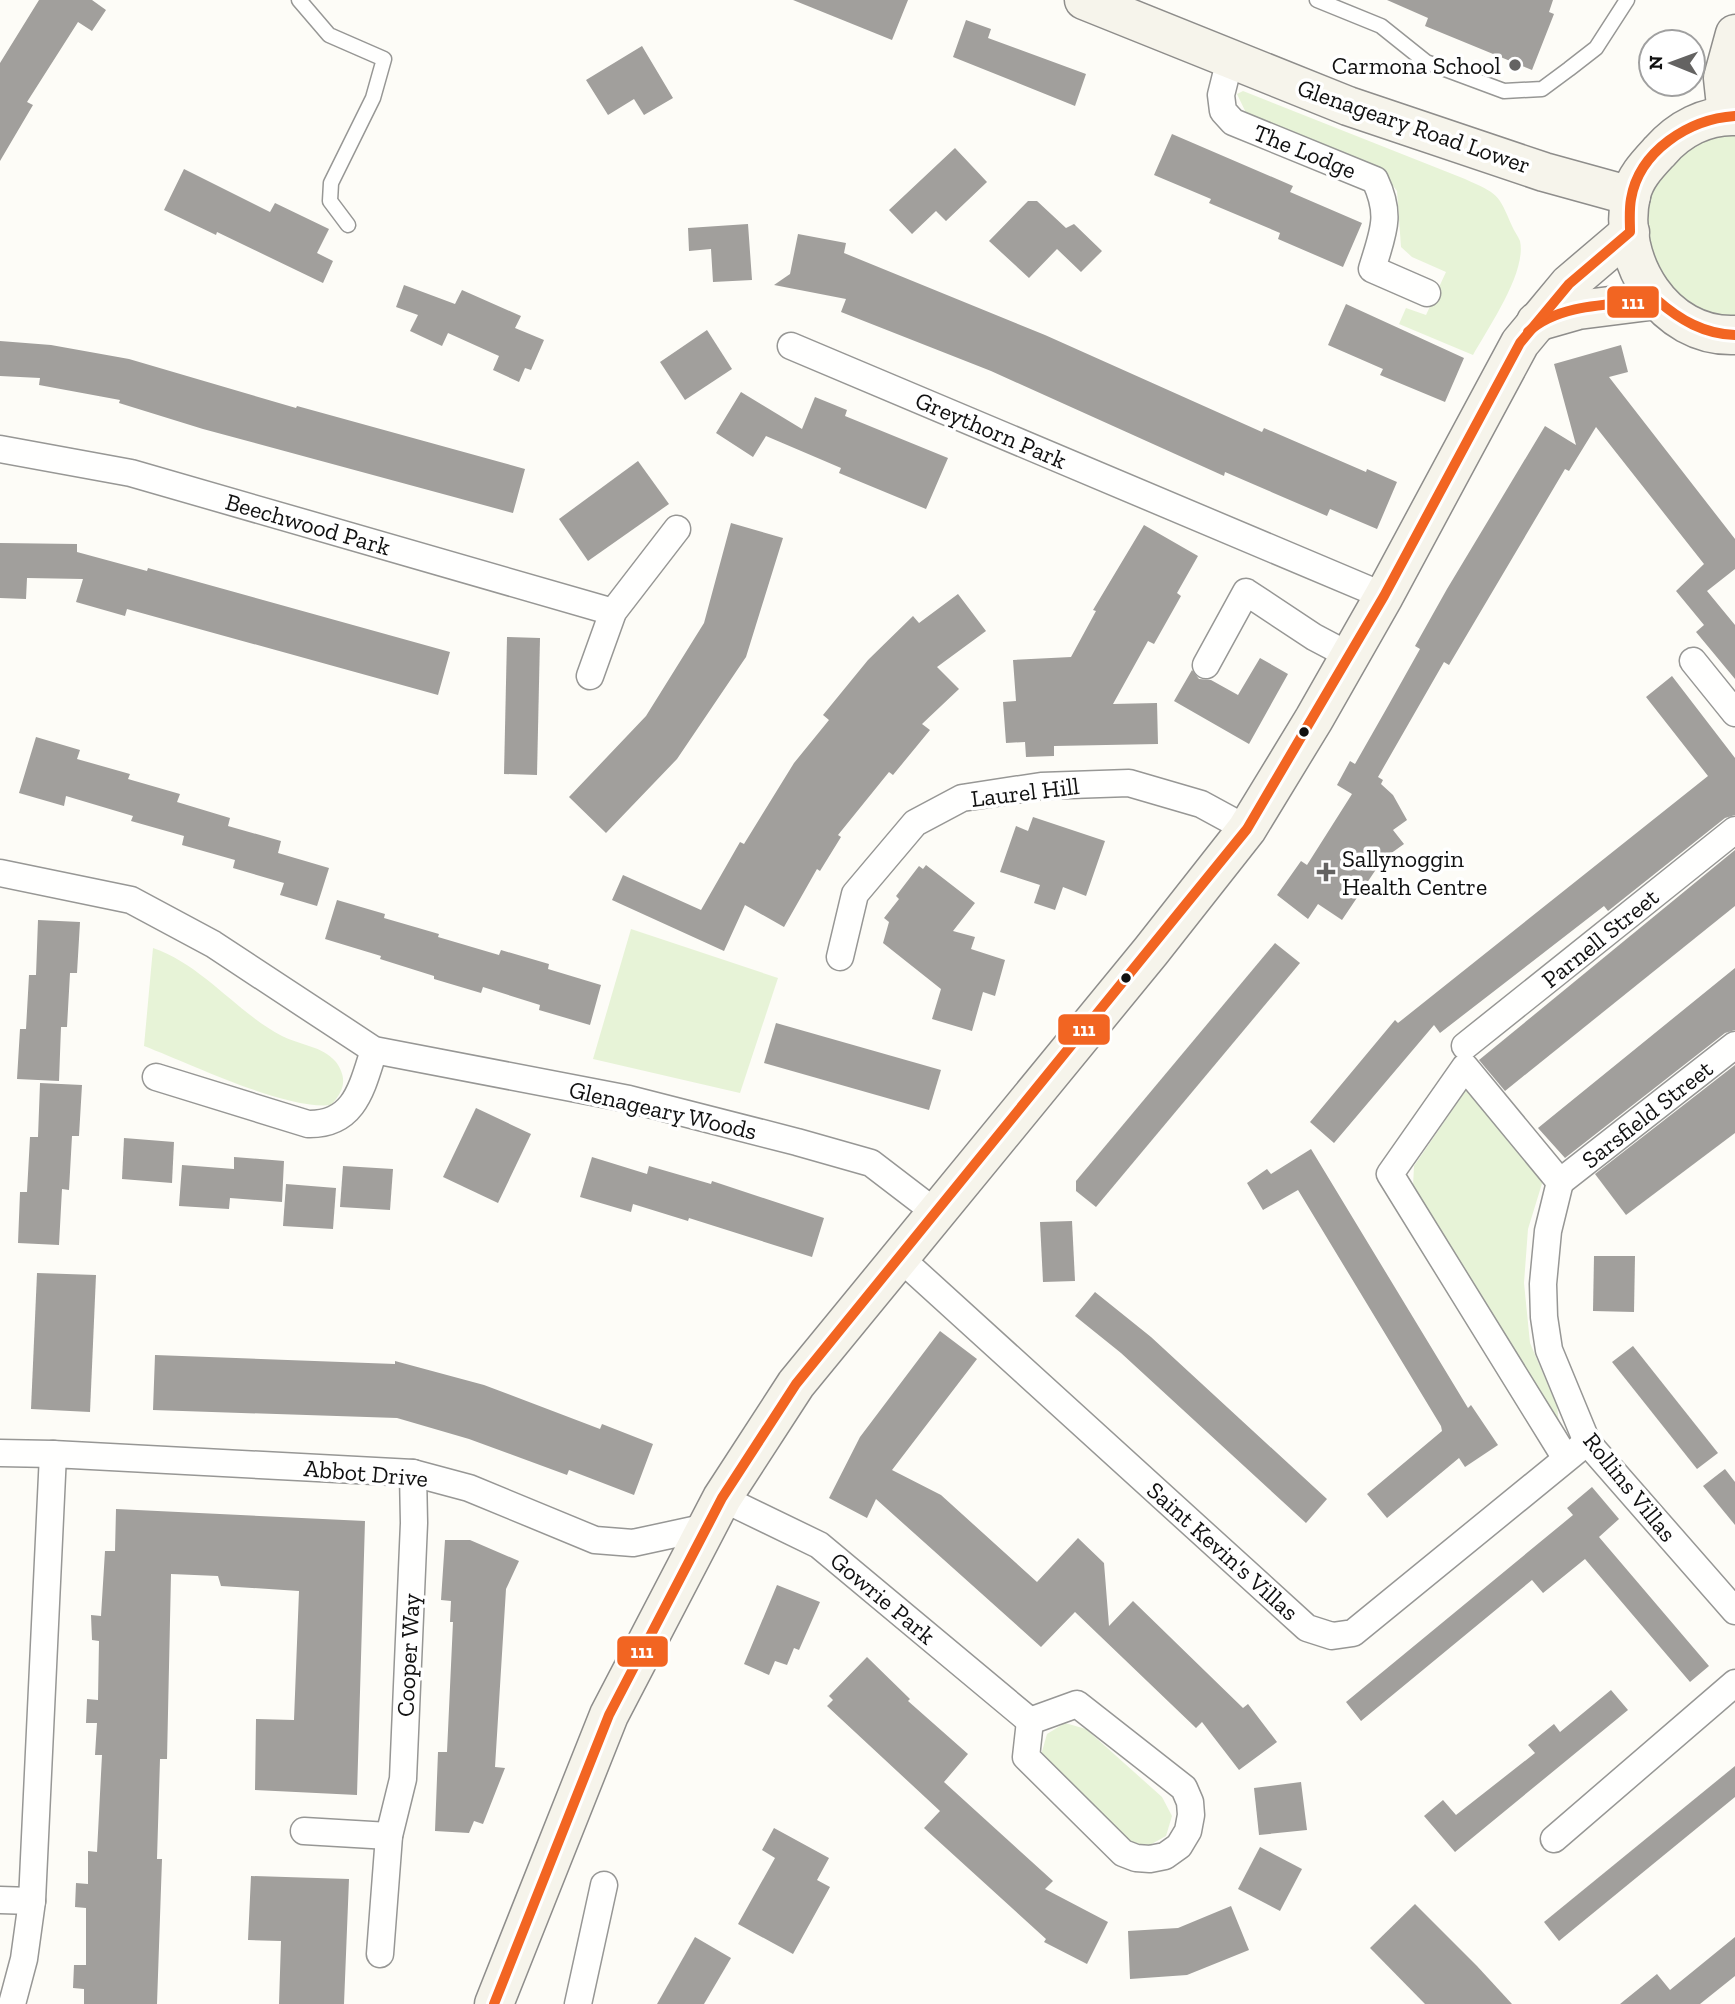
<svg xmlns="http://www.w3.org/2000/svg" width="1735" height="2004" font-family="'Zilla Slab',serif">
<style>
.green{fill:#e7f3d7}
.building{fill:#a19f9c}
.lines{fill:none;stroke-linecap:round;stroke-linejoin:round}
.service-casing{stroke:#979795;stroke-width:17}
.minor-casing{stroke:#979795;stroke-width:29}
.secondary-casing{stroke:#8e8d8b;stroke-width:41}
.service{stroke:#fffffe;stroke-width:14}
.minor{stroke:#fffffe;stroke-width:26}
.secondary{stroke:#f6f4eb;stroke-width:38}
.bus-1-casing{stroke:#fff;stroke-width:16}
.bus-1{stroke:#f26522;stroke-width:10}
.poi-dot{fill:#646362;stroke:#fff;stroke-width:2.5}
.bus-dot{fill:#111;stroke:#fff;stroke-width:2.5}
.labels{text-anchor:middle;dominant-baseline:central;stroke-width:7;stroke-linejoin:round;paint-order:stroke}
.poi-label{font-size:24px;fill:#111;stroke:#fff;text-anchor:end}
.street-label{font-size:24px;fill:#111;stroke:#fff}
.line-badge{stroke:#fff;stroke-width:2.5}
.badge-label{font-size:19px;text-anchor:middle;font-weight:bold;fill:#fff}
</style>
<rect width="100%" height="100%" fill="#fdfcf7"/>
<g class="green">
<path d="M1243 91 1465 179C1498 194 1498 193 1512 226 1514 231 1518 236 1520 241 1527 272 1488 328 1473 355L1399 324 1406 308 1426 315 1446 272 1412 257 1401 247 1397 191 1387 178 1248 117 1237 94Z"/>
<polygon points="1735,124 1735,320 1712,316 1675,296 1644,241 1653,178 1718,127"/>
<polygon points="631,929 778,978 740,1093 593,1059"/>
<path d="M153 948C204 966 235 1011 282 1036 299 1045 323 1046 336 1062 348 1079 344 1091 331 1105 285 1110 191 1064 144 1046Z"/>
<polygon points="1466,1090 1544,1177 1528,1229 1524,1283 1530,1343 1557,1406 1560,1434 1413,1186 1414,1166"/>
<polygon points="1065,1723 1086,1729 1162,1797 1172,1816 1166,1836 1148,1846 1128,1841 1041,1755 1047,1734"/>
</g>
<g class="building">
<polygon points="39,0 92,0 106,10 92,31 78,22 27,102 33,105 0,161 0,63"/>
<polygon points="793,0 908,0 892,40"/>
<polygon points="1387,0 1553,0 1549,12 1554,14 1532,70 1425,26 1428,18"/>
<polygon points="966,20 991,29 988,38 1086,74 1075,106 953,57"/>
<polygon points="642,46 673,98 644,115 634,99 608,115 586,80"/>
<polygon points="1172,134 1293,186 1290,192 1362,223 1343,267 1278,239 1280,233 1209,203 1211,199 1154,175"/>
<polygon points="955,148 987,182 946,221 936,211 912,234 889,210"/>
<polygon points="184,169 270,212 275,203 329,229 317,253 333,261 323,283 217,232 216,235 164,210"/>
<polygon points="1028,201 1037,201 1066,228 1074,224 1102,251 1081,272 1057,249 1029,278 989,241"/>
<polygon points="748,224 752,280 713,282 711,249 689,251 688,228"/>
<polygon points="798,234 846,243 844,253 1045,335 1262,432 1264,428 1366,472 1367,469 1397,482 1377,529 1330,509 1327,516 1225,472 1224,476 991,371 841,312 846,299 774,285 790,274"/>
<polygon points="404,285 455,304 462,290 521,316 515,328 544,340 531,370 525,368 519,382 493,370 499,356 448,333 442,346 410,331 418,315 396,307"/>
<polygon points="1346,304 1464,358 1445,402 1380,375 1383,369 1328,345"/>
<polygon points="707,330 732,369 685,400 660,362"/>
<polygon points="0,341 51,345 129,359 296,408 297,406 525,469 513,513 203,429 119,403 120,400 39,385 40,378 0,376"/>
<polygon points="1621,345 1628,372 1609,377 1735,539 1735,569 1707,591 1735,625 1735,679 1696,632 1704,625 1676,591 1704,564 1596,427 1569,471 1565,469 1449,665 1444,662 1378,777 1383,780 1381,784 1393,795 1407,820 1393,830 1404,844 1383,859 1342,920 1318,904 1308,919 1277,895 1301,861 1307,865 1352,794 1337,785 1350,761 1355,764 1388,706 1420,649 1415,646 1447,589 1545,426 1576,445 1554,364"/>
<polygon points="741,392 802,429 815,397 847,410 845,416 948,458 926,509 839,473 841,468 766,436 753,457 716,433"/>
<polygon points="638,461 669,504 588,561 559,519"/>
<polygon points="731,523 783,538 746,657 677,759 606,833 569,797 646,716 704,623"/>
<polygon points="1144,525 1198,556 1177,593 1181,596 1154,644 1148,641 1113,704 1157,703 1158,744 1054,746 1054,756 1026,757 1025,742 1006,743 1003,702 1016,701 1013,660 1071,657 1096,611 1093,610"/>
<polygon points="0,543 77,544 77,552 147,571 148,568 450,652 438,695 127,609 125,616 76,602 83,579 27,578 26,599 0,598"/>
<polygon points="958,594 986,631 937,667 959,689 922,724 930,730 893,775 889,772 838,835 841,837 820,871 817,869 784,927 745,905 724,951 612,900 623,875 701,910 740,842 744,844 794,763 829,720 823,715 868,660 913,616 919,623"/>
<polygon points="507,637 540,638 537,775 504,774"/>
<polygon points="1260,658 1288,674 1249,744 1174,701 1192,670 1199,679 1211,680 1238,695"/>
<polygon points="1672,676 1735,758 1735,815 1725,818 1608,911 1604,906 1440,1033 1434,1025 1334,1143 1310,1122 1395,1020 1398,1023 1708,776 1646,697"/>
<polygon points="36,737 80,750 77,759 130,774 128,779 180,794 177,802 230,818 228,826 281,841 278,853 329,868 317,906 280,895 284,883 233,868 235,860 182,845 184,836 131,821 133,816 66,796 64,806 19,793"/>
<polygon points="1033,817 1105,841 1086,896 1063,887 1055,910 1034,903 1040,885 1000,872 1016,826 1028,831"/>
<polygon points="1735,850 1735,906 1505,1091 1479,1060"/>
<polygon points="926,865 975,903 953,931 975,937 971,949 1005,960 995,996 983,992 972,1031 932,1019 941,989 883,943 889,922 884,918 899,899 896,896 919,866 923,869"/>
<polygon points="337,900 385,914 384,918 439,934 438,937 499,955 501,950 549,964 548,969 601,985 590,1025 539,1010 540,1005 483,987 481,993 434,979 434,976 380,959 381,956 325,939"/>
<polygon points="38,920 80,922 77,973 70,973 67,1027 61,1027 59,1081 17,1079 20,1029 26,1029 29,975 36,975"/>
<polygon points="1275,943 1300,963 1096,1207 1076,1191 1076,1181"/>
<polygon points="1735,968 1735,1030 1725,1033 1565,1158 1538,1128"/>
<polygon points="776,1023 941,1070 929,1110 764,1063"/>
<polygon points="1735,1065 1735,1133 1626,1215 1595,1174"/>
<polygon points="40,1083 82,1085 79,1136 72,1136 69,1190 62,1189 59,1245 18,1243 20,1192 27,1192 30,1137 38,1137"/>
<polygon points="476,1108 531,1134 498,1203 443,1177"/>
<polygon points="124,1138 174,1142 172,1183 122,1179"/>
<polygon points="1311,1149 1468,1408 1471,1405 1498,1445 1465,1467 1459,1458 1387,1518 1367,1494 1442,1431 1441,1426 1298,1190 1263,1210 1247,1183 1267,1169 1271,1174"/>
<polygon points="234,1157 284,1161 282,1202 230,1198 229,1209 179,1206 182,1165 234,1169"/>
<polygon points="592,1157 647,1174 649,1166 711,1184 712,1181 824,1218 812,1257 689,1218 688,1221 633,1204 631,1212 580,1197"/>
<polygon points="343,1166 393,1169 390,1210 340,1207"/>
<polygon points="286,1184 336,1188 333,1229 283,1226"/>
<polygon points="1072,1221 1075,1281 1043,1282 1040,1222"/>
<polygon points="1594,1256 1635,1256 1634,1312 1593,1311"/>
<polygon points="37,1273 96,1275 90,1412 31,1409"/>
<polygon points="1095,1292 1151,1337 1327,1499 1306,1523 1121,1353 1075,1316"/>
<polygon points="940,1331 977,1359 892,1470 941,1495 1037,1582 1078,1538 1104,1563 1109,1626 1133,1601 1243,1708 1248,1704 1277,1742 1239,1770 1202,1722 1196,1728 1075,1612 1041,1647 876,1499 867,1518 829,1498 860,1437"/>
<polygon points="1633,1346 1718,1453 1697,1469 1612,1362"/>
<polygon points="155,1355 395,1364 395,1361 484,1385 600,1429 602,1424 653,1444 634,1495 569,1470 567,1475 469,1439 397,1418 153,1410"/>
<polygon points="1725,1469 1735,1482 1735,1525 1703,1486"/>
<polygon points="1592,1487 1619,1519 1599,1537 1709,1666 1690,1682 1585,1559 1543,1593 1532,1580 1361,1721 1346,1702 1573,1515 1567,1508"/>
<polygon points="116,1509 365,1521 357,1795 255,1790 256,1719 294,1720 299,1591 221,1586 218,1576 171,1574 167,1759 160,1759 157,1859 162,1859 157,2004 84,2004 84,1989 73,1988 74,1965 86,1965 86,1908 75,1907 76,1883 88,1884 88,1851 97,1852 102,1755 95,1755 97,1723 86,1723 87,1699 98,1700 99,1641 92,1640 91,1615 101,1616 105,1551 115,1551"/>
<polygon points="445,1540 470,1540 519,1561 506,1589 495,1767 505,1768 483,1824 474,1821 469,1833 435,1831 438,1752 447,1752 453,1622 450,1622 451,1601 441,1600"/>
<polygon points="777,1585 820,1602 799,1650 794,1648 787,1665 775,1661 769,1675 744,1664"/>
<polygon points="867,1657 910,1699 908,1701 968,1754 944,1782 1053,1881 1045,1889 1108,1922 1087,1964 1044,1942 1046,1939 924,1828 940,1811 827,1706 833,1700 829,1696"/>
<polygon points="1611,1690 1628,1710 1455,1852 1424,1816 1443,1800 1456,1815 1535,1753 1528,1745 1554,1724 1560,1732"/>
<polygon points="1735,1766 1735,1797 1559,1941 1544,1922"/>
<polygon points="1301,1782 1307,1830 1259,1835 1254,1788"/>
<polygon points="774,1828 829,1858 817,1880 830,1887 793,1954 738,1924 775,1858 762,1850"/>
<polygon points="1260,1847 1302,1869 1280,1911 1238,1889"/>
<polygon points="251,1876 349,1879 344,2004 279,2004 281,1941 248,1940"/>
<polygon points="1415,1904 1477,1966 1512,2004 1425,2004 1370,1948"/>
<polygon points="1231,1906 1249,1950 1187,1975 1130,1979 1128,1931 1178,1928"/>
<polygon points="695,1937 731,1958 704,2004 657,2004"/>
<polygon points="1735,1937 1735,1976 1700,2004 1620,2004 1657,1974 1670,1990"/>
</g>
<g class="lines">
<defs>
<g id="service">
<polyline points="299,0 329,35 384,59 373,98 331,183 330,201 348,225"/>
<polyline points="1317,0 1381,26 1426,62 1504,91 1542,89 1569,69 1596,48 1627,0"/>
</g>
<g id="minor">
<path d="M1230 59 1221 95 1223 111 1233 122 1375 180C1392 216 1383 232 1372 269L1427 293"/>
<polyline points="791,346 1384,596"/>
<polyline points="0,449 131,473 613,612"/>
<polyline points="1693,661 1735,713"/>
<polyline points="1206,665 1246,592 1314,637 1350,656"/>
<polyline points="590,676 613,612 677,529"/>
<polyline points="0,873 131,900 213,944 374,1050 629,1099 797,1142 871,1163 935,1212"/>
<polyline points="840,957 855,894 915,823 962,798 1041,786 1129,783 1201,804 1247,829"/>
<polyline points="1465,1046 1735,830"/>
<path d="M156 1077 308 1124C355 1125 362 1087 374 1050"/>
<polyline points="1560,1182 1465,1067 1390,1174 1565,1457"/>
<polyline points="1560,1182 1548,1231 1543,1284 1544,1317 1549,1350 1587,1442 1735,1611"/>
<polyline points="1560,1182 1735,1045"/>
<polyline points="899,1257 1307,1628 1332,1636 1353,1633 1587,1442"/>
<polyline points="0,1453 53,1454"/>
<polyline points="722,1498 819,1545 1030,1721"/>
<polygon points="1077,1704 1184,1788 1190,1802 1191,1815 1188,1831 1179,1846 1165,1856 1150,1859 1136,1858 1123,1853 1026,1757 1030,1721"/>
<polyline points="304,1831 389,1836"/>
<polyline points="1554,1839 1735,1683"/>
<polyline points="0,1900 32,1901"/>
<polyline points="380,1954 389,1836 403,1779 414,1523 413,1473"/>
<polyline points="12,2004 24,1959 32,1901 53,1454 413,1473 469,1488 595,1540 633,1543 707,1527"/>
<polyline points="578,2004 604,1885"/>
</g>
<g id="secondary">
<polyline points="1084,0 1348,106 1544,172 1631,196"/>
<polyline points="1727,115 1723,78 1735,34"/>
<path d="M1735 116C1706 115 1679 129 1660 151 1648 164 1635 177 1631 195 1616 260 1664 338 1735 335"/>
<polyline points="1536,322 1578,310 1657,300"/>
<polyline points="494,2004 609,1715 722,1498 796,1384 1151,951 1247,829 1314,719 1384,596 1520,343 1569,284 1630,232"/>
</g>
</defs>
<use href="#service" class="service-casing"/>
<use href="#minor" class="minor-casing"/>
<use href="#secondary" class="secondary-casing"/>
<use href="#service" class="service"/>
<use href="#minor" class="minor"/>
<use href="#secondary" class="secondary"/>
<defs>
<g id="bus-1">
<path d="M1528 332C1560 302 1616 305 1657 300 1680 320 1704 334 1735 335"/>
<path d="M494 2004 609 1715 722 1498 796 1384 1247 829 1384 596 1520 343 1569 284 1630 232C1630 221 1629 210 1631 199 1639 151 1689 119 1735 116"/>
</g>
</defs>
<use href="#bus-1" class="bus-1-casing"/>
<use href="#bus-1" class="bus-1"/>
</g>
<g class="poi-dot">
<circle cx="1515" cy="65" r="7"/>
<path d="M1322.5 861.5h7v7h7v7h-7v7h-7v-7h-7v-7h7z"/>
</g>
<g class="bus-dot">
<circle cx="1304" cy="732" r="6"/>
<circle cx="1126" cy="978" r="6"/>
</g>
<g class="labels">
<g class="poi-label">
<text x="1501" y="65">Carmona School</text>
<text x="1342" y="858" text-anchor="start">Sallynoggin<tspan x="1342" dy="28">Health Centre</tspan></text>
</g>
<g class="street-label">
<text transform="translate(1414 126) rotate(19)">Glenageary Road Lower</text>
<text transform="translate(1305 151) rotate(22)">The Lodge</text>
<text transform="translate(991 430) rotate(23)">Greythorn Park</text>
<text transform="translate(308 524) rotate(16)">Beechwood Park</text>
<text transform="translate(1025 792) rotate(-7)">Laurel Hill</text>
<text transform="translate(1600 938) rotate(-39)">Parnell Street</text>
<text transform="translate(663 1110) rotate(13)">Glenageary Woods</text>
<text transform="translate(1647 1114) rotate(-38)">Sarsfield Street</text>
<text transform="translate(366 1473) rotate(5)">Abbot Drive</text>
<text transform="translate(1630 1487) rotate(51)">Rollins Villas</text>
<text transform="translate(1223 1551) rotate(42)">Saint Kevin's Villas</text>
<text transform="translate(883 1598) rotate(40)">Gowrie Park</text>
<text transform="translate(408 1655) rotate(-87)">Cooper Way</text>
</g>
</g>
<g class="line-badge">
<rect x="1606" y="285" width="54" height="34" rx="7" fill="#f26522"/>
<rect x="1057" y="1013" width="54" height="33" rx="7" fill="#f26522"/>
<rect x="616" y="1635" width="53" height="33" rx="7" fill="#f26522"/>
</g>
<g class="badge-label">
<text x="1633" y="309">111</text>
<text x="1084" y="1036">111</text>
<text x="642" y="1658">111</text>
</g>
<g transform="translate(1672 63) rotate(271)"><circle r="33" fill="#ffffff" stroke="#a0a0a0" stroke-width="2"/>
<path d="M0-5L12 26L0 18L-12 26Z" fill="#646362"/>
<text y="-10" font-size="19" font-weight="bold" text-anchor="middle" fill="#111111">N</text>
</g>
</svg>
